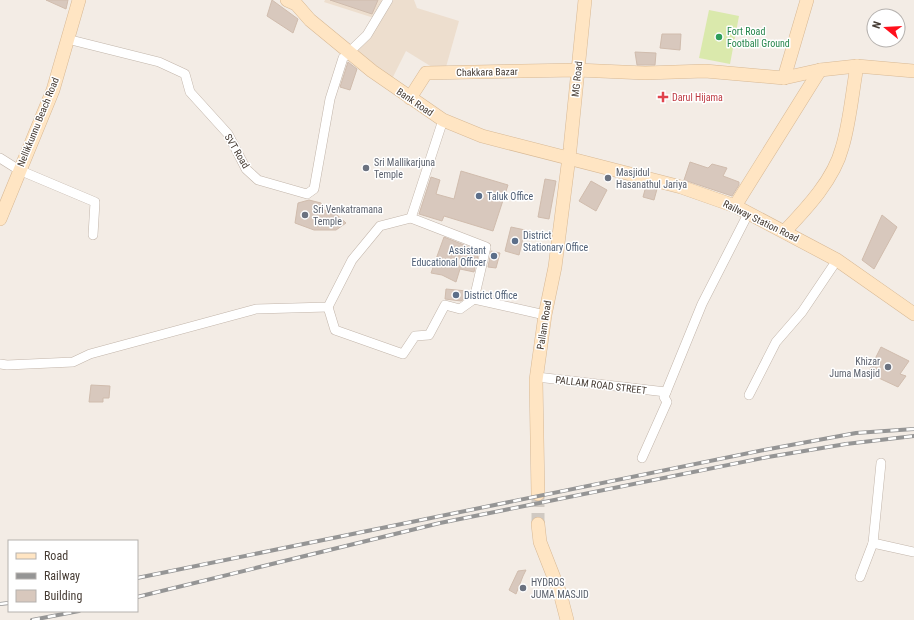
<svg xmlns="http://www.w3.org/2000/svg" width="914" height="620" font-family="'Roboto Condensed',sans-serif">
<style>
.education{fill:#eddece}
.green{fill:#dae9ac}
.building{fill:#d8c8bd;stroke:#d0bcad}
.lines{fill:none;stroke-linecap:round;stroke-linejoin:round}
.secondary-tunnel{stroke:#d0c9c2;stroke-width:13;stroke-dasharray:13 6;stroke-linecap:butt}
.street-casing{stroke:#c2b5aa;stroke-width:10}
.secondary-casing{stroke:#d8b995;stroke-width:14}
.street{stroke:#fff;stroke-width:9}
.secondary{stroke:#ffe5c3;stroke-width:13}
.rail-casing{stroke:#959595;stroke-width:4}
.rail{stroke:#fff;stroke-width:2.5;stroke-dasharray:8;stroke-linecap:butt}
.leisure-dot{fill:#2e9e5b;stroke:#fff;stroke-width:1.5}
.health-dot{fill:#e0444e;stroke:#fff;stroke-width:1.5}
.worship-dot{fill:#6b7280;stroke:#fff;stroke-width:1.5}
.service-dot{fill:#5c6f8a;stroke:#fff;stroke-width:1.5}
.labels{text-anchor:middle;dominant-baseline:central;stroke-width:3;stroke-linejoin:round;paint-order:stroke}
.leisure-label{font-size:10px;fill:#27864d;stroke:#fff;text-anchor:start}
.street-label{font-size:10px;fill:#463c34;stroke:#fff}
.health-label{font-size:10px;fill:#be3a42;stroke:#fff;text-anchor:start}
.worship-label{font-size:10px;fill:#5b616d;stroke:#fff;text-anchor:start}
.service-label{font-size:10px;fill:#4e5e75;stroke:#fff;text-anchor:start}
</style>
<rect width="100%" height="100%" fill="#f3ece5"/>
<g class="education">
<polygon points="325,0 382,0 374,18 324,2"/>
<polygon points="389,0 414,0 417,8 459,21 446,67 432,67 406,51 392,79 357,50"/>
</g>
<polygon class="green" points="709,10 739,16 730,64 699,58"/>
<g class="building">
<polygon points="46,0 68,0 66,9"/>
<polygon points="272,0 298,19 293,33 267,16"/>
<polygon points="330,0 378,0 372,14"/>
<polygon points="662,34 681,34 680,50 660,48"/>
<polygon points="635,52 656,53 655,65 637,65"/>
<polygon points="348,62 357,69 350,90 340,87"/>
<polygon points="690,162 708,168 712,164 727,168 723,176 739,182 739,185 732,196 684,180"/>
<polygon points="461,171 508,185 493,231 444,216 442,221 419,214 431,177 440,180 436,194 454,199"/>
<polygon points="545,179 556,181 549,219 538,217"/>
<polygon points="591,181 607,190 596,211 579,201"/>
<polygon points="646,186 657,189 654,200 643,197"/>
<polygon points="309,200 321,203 324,210 336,214 346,223 336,230 314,230 295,223 298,203"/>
<polygon points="882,215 897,227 874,269 862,260"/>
<polygon points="511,227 525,230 519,255 505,251"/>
<polygon points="444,237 479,251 474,272 460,269 456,282 442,275 431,273"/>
<polygon points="491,251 500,253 496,268 488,267"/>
<polygon points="446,289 467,291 466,298 461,301 445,299"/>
<polygon points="881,347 909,361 900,374 906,376 898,387 868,373"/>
<polygon points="91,385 110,386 109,398 103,398 103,402 89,402"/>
<polygon points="526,570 523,576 516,594 509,590 518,571"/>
</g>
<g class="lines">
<polyline class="secondary-tunnel" points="538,494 538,524"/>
<defs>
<g id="street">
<polyline points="67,39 159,62 185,74 190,92 228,134 246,169 258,180 307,194 314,189 330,99 343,58 367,35 388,0"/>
<polyline points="443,120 411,218 486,247 474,299 545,315"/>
<polyline points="0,158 19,170 95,202 93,235"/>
<polyline points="328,307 335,330 403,354 415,336 429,335 445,305 460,309 474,299"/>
<polyline points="0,364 7,365 73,362 90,354 256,309 328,307 352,260 380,226 411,218"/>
<polyline points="537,377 666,392"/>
<polyline points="749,395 776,342 802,312 837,260"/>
<polyline points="642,458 667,402 664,397 702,304 748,214"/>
<polyline points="873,543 914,552"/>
<polyline points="860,577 873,543 881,463"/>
</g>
<g id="secondary">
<polyline points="287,0 296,4 310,20 372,71 443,120 482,136 681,187 735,206 837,260 914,314"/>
<polyline points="784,78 807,0"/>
<polyline points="410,98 426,73 577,70 645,73 705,71 784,78 820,70 857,66 914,71"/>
<polyline points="735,206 820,70"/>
<polyline points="0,219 53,90 79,0"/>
<path d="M785 231C807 208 834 179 842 148 850 122 852 93 857 66"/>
<polyline points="538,494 536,380 545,315 555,267 570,149 585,0"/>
<polyline points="538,524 540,542 560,593 567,620"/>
</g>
</defs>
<use href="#street" class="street-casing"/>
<use href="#secondary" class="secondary-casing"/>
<use href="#street" class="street"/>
<use href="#secondary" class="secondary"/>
<defs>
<g id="rail">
<polyline points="137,578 764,450 856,433 914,429"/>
<polyline points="137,597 440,523 768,457 846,444 914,436"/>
<polyline points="0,604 9,603"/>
<polyline points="32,620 79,611"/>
</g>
</defs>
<use href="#rail" class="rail-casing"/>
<use href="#rail" class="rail"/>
</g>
<circle class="leisure-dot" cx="719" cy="37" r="4"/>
<path class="health-dot" d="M661 91h4v4h4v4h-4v4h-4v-4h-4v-4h4z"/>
<g class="worship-dot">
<circle cx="366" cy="168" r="4"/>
<circle cx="608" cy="178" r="4"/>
<circle cx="305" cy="215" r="4"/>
<circle cx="888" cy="367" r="4"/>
<circle cx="523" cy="588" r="4"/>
</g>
<g class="service-dot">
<circle cx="479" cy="196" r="4"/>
<circle cx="515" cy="241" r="4"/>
<circle cx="494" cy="256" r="4"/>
<circle cx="456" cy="295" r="4"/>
</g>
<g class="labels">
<g class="leisure-label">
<text x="727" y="31">Fort Road<tspan x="727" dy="12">Football Ground</tspan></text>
</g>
<g class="street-label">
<text transform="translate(487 72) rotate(-1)">Chakkara Bazar</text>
<text transform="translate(577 79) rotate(-84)">MG Road</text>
<text transform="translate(415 102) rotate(34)">Bank Road</text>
<text transform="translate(38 122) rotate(-68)">Nellikkunnu Beach Road</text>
<text transform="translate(237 151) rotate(59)">SVT Road</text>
<text transform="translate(761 221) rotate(26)">Railway Station Road</text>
<text transform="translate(544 325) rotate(-81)">Pallam Road</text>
<text transform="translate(601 385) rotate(7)">PALLAM ROAD STREET</text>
</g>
<g class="health-label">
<text x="672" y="97">Darul Hijama</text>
</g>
<g class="worship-label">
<text x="374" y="162">Sri Mallikarjuna<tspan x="374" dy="12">Temple</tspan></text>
<text x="616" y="172">Masjidul<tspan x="616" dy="12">Hasanathul Jariya</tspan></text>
<text x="313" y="209">Sri Venkatramana<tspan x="313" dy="12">Temple</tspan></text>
<text x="880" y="361" text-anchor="end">Khizar<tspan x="880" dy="12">Juma Masjid</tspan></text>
<text x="531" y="582">HYDROS<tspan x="531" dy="12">JUMA MASJID</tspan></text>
</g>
<g class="service-label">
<text x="487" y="196">Taluk Office</text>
<text x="523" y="235">District<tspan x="523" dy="12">Stationary Office</tspan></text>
<text x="486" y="250" text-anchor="end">Assistant<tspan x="486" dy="12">Educational Officer</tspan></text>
<text x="464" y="295">District Office</text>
</g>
</g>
<rect x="8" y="540" width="130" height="72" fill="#ffffff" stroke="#b5b1ae"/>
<rect x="16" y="553" width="20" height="6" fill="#ffe5c3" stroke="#b5b1ae"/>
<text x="44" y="560" font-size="12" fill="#463c34">Road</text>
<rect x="16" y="573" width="20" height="6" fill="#959595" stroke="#b5b1ae"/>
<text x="44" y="580" font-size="12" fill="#463c34">Railway</text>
<rect x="16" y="590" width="20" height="12" fill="#d8c8bd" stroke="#b5b1ae"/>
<text x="44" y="600" font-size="12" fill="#463c34">Building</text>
<g transform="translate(886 28) rotate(288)"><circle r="19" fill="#ffffff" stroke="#b5b1ae"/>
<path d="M0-3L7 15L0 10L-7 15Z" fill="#ff101c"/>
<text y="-6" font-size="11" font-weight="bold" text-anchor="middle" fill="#463c34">N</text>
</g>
</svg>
